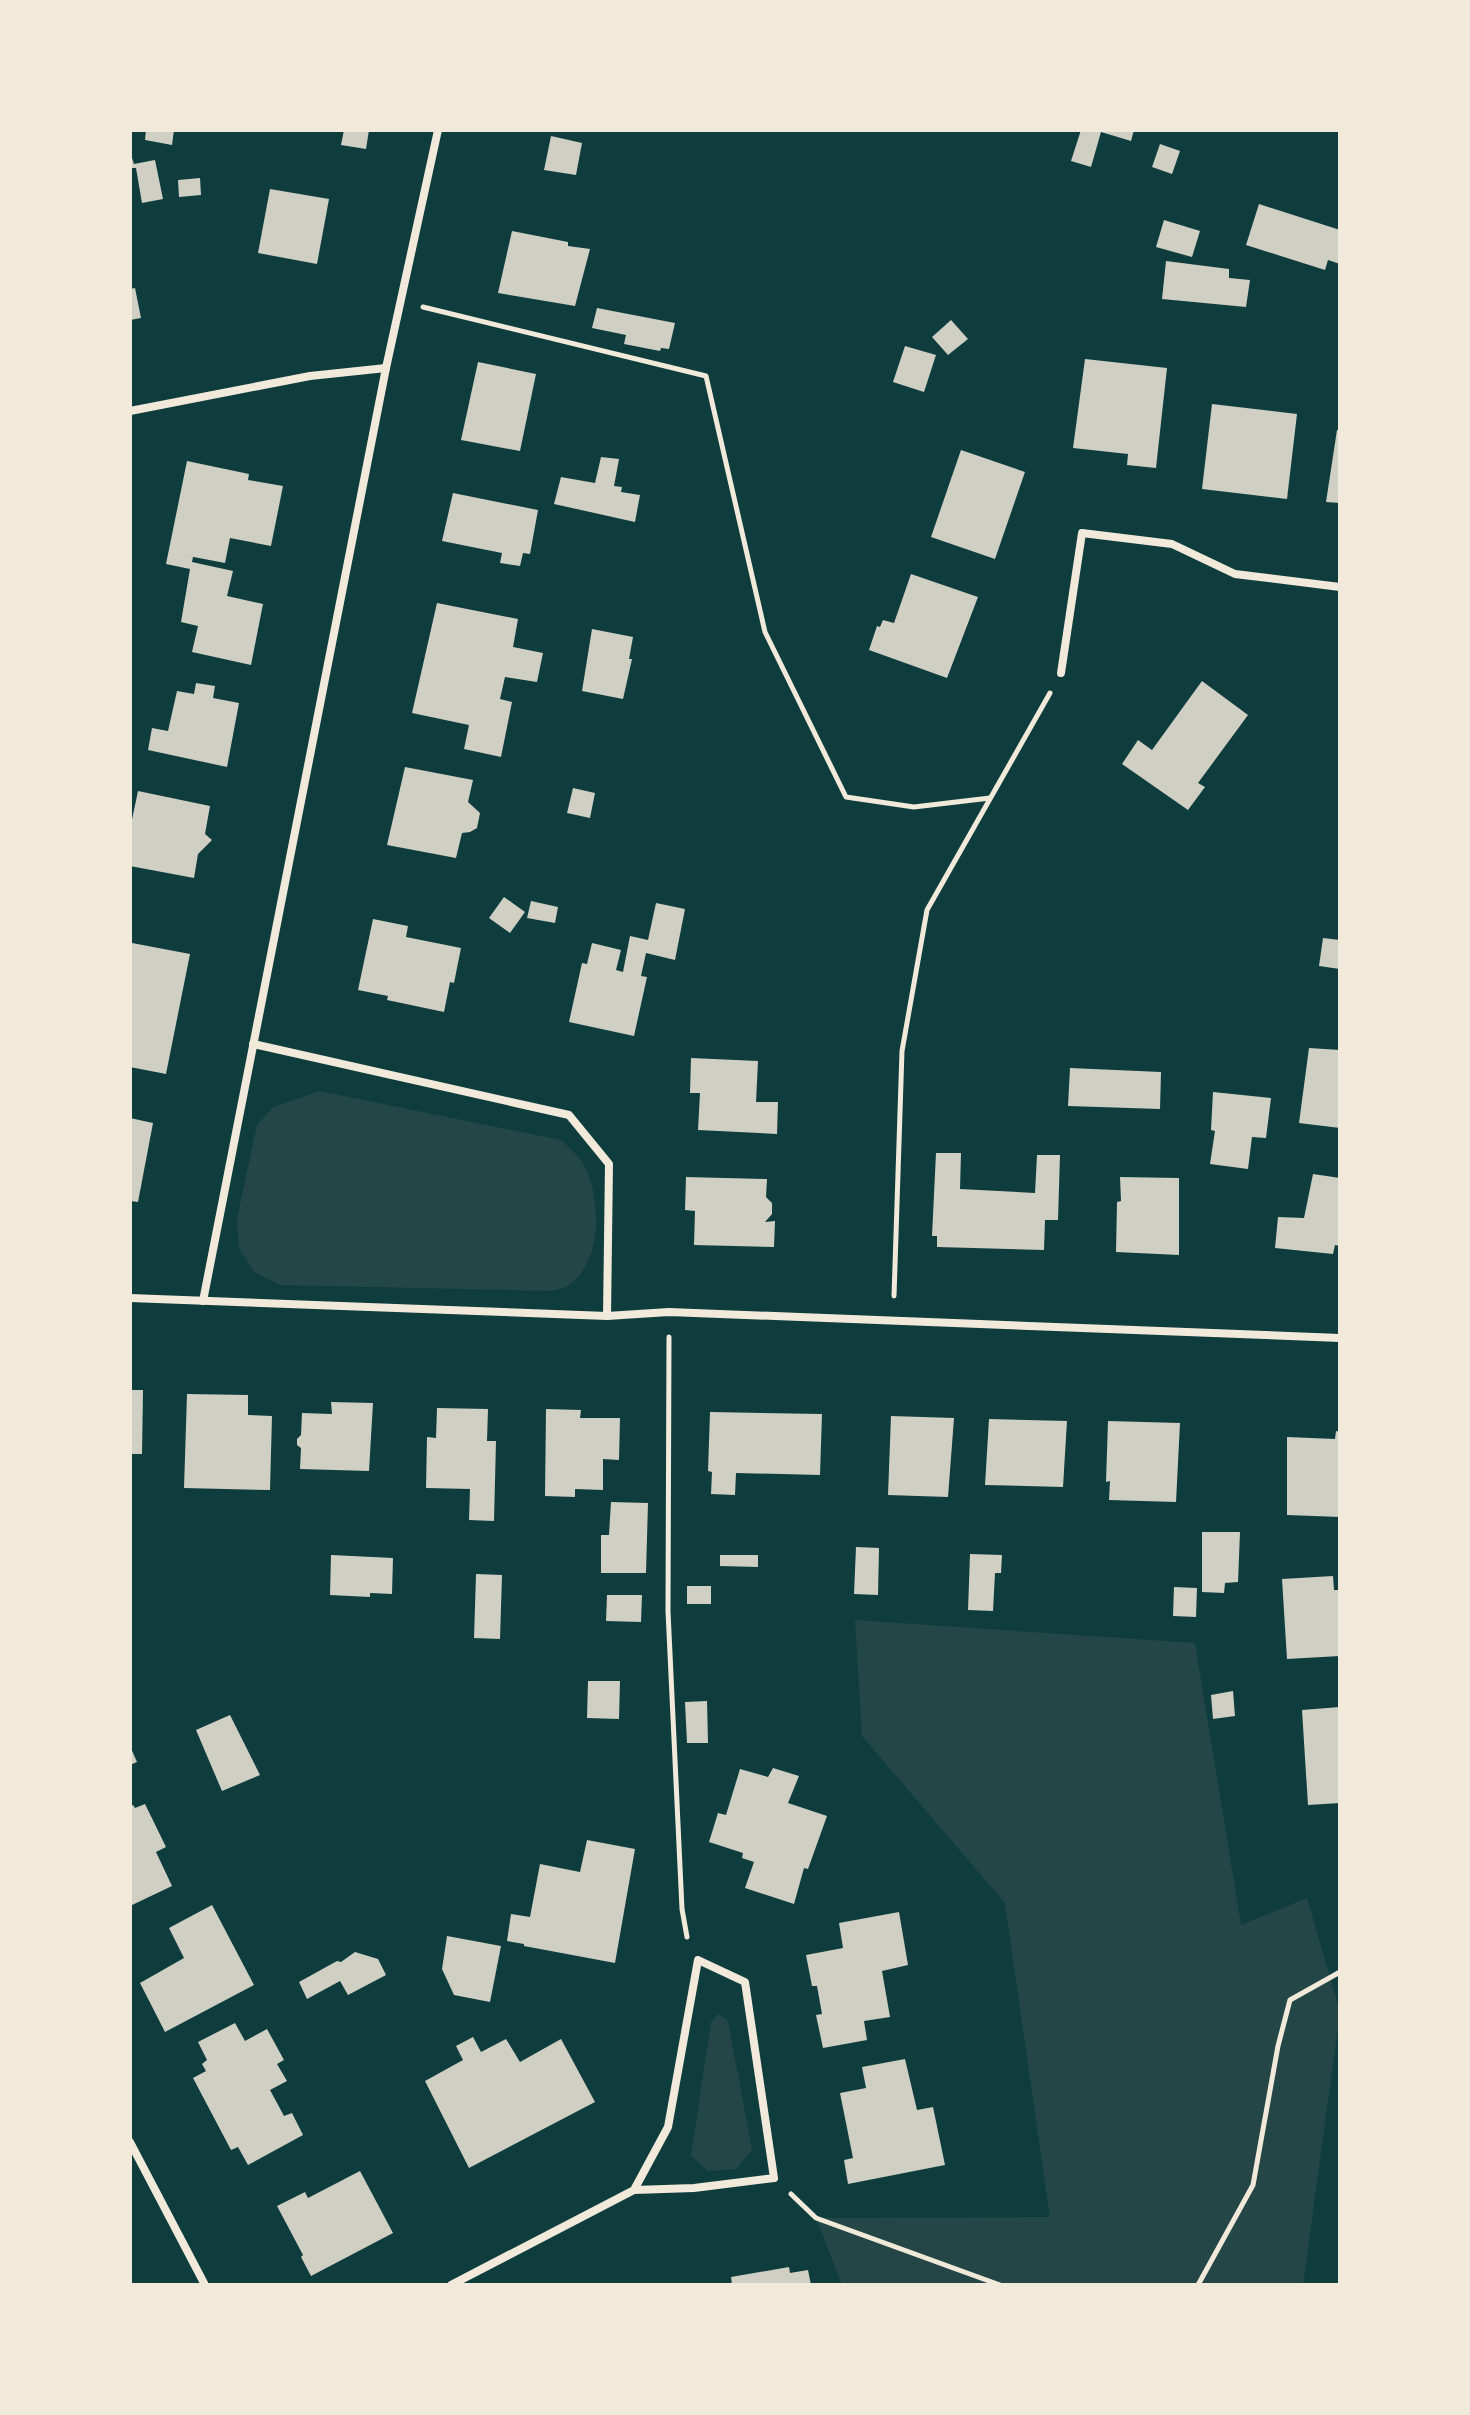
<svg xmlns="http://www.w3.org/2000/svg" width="1470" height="2415" font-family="Arial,sans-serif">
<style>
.green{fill:#244646}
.building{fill:#cfcfc3}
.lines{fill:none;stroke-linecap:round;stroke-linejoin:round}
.path{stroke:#f1e9da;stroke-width:5}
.minor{stroke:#f1e9da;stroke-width:8}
</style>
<rect width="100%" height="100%" fill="#0f3d3e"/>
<g class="green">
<path d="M319 1091 561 1140C572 1150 583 1159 588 1174 601 1206 601 1263 569 1285 565 1288 557 1289 551 1291L280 1285 254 1272 239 1248 237 1219 257 1125 272 1108Z"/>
<polygon points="855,1620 1195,1643 1241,1925 1307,1898 1340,2012 1303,2285 842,2285 816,2218 1050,2217 1005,1903 862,1736"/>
<polygon points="719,2014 728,2021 752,2150 736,2169 708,2171 691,2156 711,2022"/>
</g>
<g class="building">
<polygon points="146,130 174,130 172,145 145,140"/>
<polygon points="344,130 369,130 366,149 341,145"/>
<polygon points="1081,130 1096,131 1134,130 1131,141 1101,132 1091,167 1071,161"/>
<polygon points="551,136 582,143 576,175 544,170"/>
<polygon points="1160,144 1180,151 1172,174 1152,167"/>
<polygon points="130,152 134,164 155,160 163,199 142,203 136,168 130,168"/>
<polygon points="200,178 201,195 179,197 178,180"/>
<polygon points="270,189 329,199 317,264 258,253"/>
<polygon points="1259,204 1340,230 1340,264 1328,260 1325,270 1246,245"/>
<polygon points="1164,220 1200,231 1192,257 1156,247"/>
<polygon points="512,231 568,242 568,246 590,249 575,306 498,293"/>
<polygon points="1166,261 1229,269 1229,278 1250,280 1246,307 1162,299"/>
<polygon points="135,288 141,318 130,320 130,289"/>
<polygon points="597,308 675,323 669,349 661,348 660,351 624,344 626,335 592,328"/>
<polygon points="951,320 968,339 948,355 932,337"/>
<polygon points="905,346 936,355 924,392 893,382"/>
<polygon points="1085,359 1167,368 1156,468 1127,465 1128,454 1073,448"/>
<polygon points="478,362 536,374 520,451 461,440"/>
<polygon points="1212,404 1297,414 1287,499 1202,489"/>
<polygon points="1337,430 1340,430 1340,503 1326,502"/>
<polygon points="961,450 1025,472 995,559 931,537"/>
<polygon points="601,457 619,459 614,486 622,487 621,492 640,495 635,522 554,504 561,477 595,483"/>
<polygon points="187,461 249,474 248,480 283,486 271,546 230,538 225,563 183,555 193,557 192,562 233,571 227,596 263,604 251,665 192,652 198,626 181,622 190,569 166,564"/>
<polygon points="453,493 538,510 530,554 523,553 520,566 500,563 502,553 442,541"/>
<polygon points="911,574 978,597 947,678 869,650 877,626 880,627 883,620 894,623"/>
<polygon points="437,603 518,619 513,647 543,653 537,682 505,677 500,699 512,702 501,757 464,749 469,725 412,713"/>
<polygon points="592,629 633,637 629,659 632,659 623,699 582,691"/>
<polygon points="1202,681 1248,715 1198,783 1205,787 1188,810 1122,764 1138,740 1152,750"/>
<polygon points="196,683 215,686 213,698 239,703 227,767 148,750 152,728 168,731 177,691 194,694"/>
<polygon points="405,767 473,780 468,802 480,813 477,828 470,832 462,833 456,858 387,845"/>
<polygon points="573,788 595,793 590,818 567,813"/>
<polygon points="138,791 210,806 205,834 212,840 198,854 194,878 130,866 130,829"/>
<polygon points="504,897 525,912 510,933 489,918"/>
<polygon points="531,901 558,907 555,923 527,918"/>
<polygon points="656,903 685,909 675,960 646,953 641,976 647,977 634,1036 569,1022 582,963 587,964 592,943 621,950 616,970 623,972 630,936 648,940"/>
<polygon points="373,919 408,926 406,937 461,948 454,983 450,982 444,1012 387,1000 388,996 358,990"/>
<polygon points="1323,938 1340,940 1340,969 1319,966"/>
<polygon points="132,943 190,954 166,1074 130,1067"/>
<polygon points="1309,1048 1340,1050 1340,1128 1299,1123"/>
<polygon points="691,1058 758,1061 756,1102 778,1102 777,1134 698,1130 700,1093 690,1093"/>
<polygon points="1070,1068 1161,1072 1160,1109 1068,1106"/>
<polygon points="1213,1092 1271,1098 1266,1138 1252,1137 1248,1169 1210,1164 1215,1131 1211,1130"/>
<polygon points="130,1118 153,1123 138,1202 130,1201"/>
<polygon points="936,1153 961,1153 960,1189 1035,1193 1037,1155 1060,1155 1058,1220 1045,1220 1044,1250 937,1247 937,1236 932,1236"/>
<polygon points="1313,1174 1340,1178 1340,1246 1335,1245 1333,1254 1275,1248 1278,1217 1304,1218"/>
<polygon points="686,1177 767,1179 766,1197 772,1203 772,1214 765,1222 775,1221 774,1247 694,1245 695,1211 685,1210"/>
<polygon points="1120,1177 1179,1178 1179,1255 1116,1252 1117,1202 1121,1201"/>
<polygon points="130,1390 143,1390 142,1454 130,1454"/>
<polygon points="187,1394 248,1395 248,1415 272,1416 270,1490 184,1488"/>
<polygon points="331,1402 373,1403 369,1471 300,1469 301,1448 297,1445 297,1439 301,1435 302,1413 332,1414"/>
<polygon points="437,1408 488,1409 487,1441 496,1441 494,1521 469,1520 470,1489 426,1488 427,1437 436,1438"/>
<polygon points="546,1409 581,1410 580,1418 620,1418 619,1460 603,1459 603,1490 575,1489 575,1497 545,1496"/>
<polygon points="710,1412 822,1414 820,1475 736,1473 735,1495 711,1494 712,1472 708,1471"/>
<polygon points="891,1416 954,1418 948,1497 888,1495"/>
<polygon points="989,1419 1067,1421 1063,1487 985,1485"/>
<polygon points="1108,1421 1180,1423 1176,1502 1109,1500 1110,1481 1106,1482"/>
<polygon points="1336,1431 1340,1432 1340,1517 1287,1515 1287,1437 1335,1439"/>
<polygon points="611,1502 648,1503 646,1573 601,1573 601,1535 609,1535"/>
<polygon points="1202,1532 1240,1532 1238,1582 1225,1583 1224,1593 1202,1592"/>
<polygon points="856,1547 879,1548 878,1595 854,1594"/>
<polygon points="970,1554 1002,1555 1001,1573 995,1573 993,1611 968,1610"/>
<polygon points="331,1555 393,1558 392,1594 370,1593 370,1597 330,1595"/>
<polygon points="720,1555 758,1555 758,1567 720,1566"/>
<polygon points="476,1574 502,1575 500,1639 474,1638"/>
<polygon points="1333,1576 1334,1590 1340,1590 1340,1656 1287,1659 1282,1579"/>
<rect x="687" y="1586" width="24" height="18"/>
<polygon points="1174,1587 1197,1588 1196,1617 1173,1616"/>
<polygon points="607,1595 642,1595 641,1622 606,1621"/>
<polygon points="588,1681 620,1681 619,1719 587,1718"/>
<polygon points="1233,1691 1235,1716 1213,1719 1211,1695"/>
<polygon points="707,1701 708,1743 687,1743 685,1702"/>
<polygon points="1340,1707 1340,1803 1308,1805 1302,1710"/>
<polygon points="230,1715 260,1775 222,1791 196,1730"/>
<polygon points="130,1746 137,1762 130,1765"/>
<polygon points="773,1768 799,1776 788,1803 827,1816 808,1869 804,1868 794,1904 745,1888 754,1862 742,1858 743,1853 709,1842 718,1813 726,1815 740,1769 768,1777"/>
<polygon points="145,1804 166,1847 156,1852 172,1886 130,1906 130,1806 133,1805 135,1808"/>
<polygon points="587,1840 635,1849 615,1963 524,1946 524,1944 507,1941 511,1914 530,1917 540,1864 580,1872"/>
<polygon points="212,1905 254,1985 165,2032 140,1983 184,1958 169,1928"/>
<polygon points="899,1912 908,1965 882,1971 890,2017 864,2021 867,2040 823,2048 816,2015 822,2014 817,1986 812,1986 806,1955 843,1948 839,1923"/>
<polygon points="447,1936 501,1946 490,2002 454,1995 442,1969"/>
<polygon points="355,1952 378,1959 386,1975 348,1995 340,1981 307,1999 299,1982 337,1961 341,1962"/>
<polygon points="235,2023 245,2041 267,2029 284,2060 277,2064 287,2081 270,2090 284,2116 292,2113 303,2135 248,2165 238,2147 231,2150 193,2078 206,2071 202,2064 207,2060 198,2042"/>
<polygon points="473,2037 481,2052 506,2039 520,2062 561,2039 595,2102 469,2168 425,2081 463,2060 456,2046"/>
<polygon points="905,2059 917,2110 933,2107 945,2165 848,2184 844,2160 853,2158 840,2093 866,2088 862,2067"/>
<polygon points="360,2171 393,2233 311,2276 301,2257 303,2255 277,2206 305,2192 308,2198"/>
<polygon points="789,2267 790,2273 808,2270 811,2285 732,2285 731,2277"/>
</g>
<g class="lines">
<g class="path">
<polyline points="423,307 706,376 765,632 846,797 914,807 990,798"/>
<polyline points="894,1296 902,1051 927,910 1050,693"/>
<polyline points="669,1337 668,1611 682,1909 687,1937"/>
<polyline points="791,2194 816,2218 1000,2285"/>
<polyline points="1198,2285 1253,2185 1278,2046 1290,2000 1340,1972"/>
</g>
<g class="minor">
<polyline points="130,411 310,376 386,368"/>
<polyline points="1061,673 1082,533 1172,544 1235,574 1340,587"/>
<polyline points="253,1044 569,1115 609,1164 607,1316"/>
<polyline points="130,1298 607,1316 669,1312 1340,1338"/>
<polyline points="203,1301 386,368 438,130"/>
<polyline points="130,2142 205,2285"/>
<polyline points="451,2285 634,2190 668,2127 698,1960 745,1982 774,2178 694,2188 634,2190"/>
</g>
</g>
<rect width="1470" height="2415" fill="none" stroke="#f1e9da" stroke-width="264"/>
</svg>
